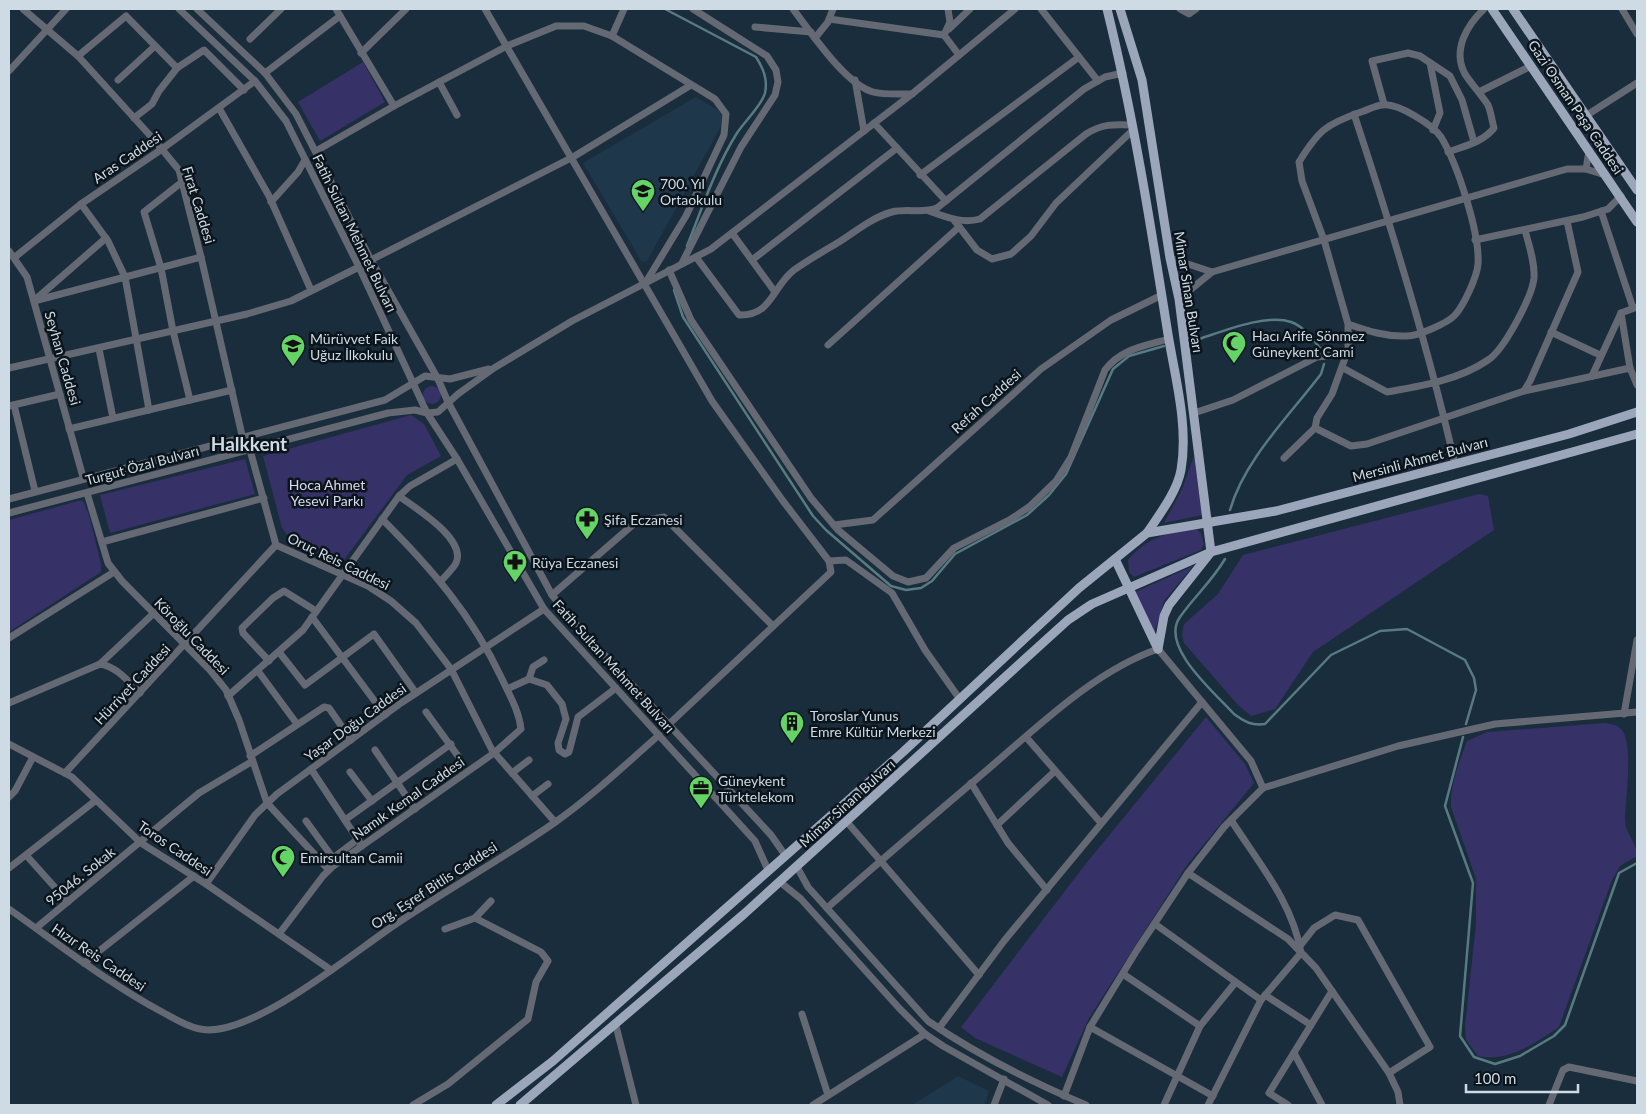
<svg xmlns="http://www.w3.org/2000/svg" width="1646" height="1114" font-family="Lato,sans-serif">
<style>
.built{fill:#1e374b}
.green{fill:#363167}
.lines{fill:none;stroke-linecap:round;stroke-linejoin:round}
.stream{stroke:#587b81;stroke-width:2.5}
.minor{stroke:#646973;stroke-width:7}
.major{stroke:#9ca6bb;stroke-width:9}
.labels{text-anchor:middle;dominant-baseline:central;stroke-width:5;stroke-linejoin:round;paint-order:stroke}
.street-label{font-size:14px;fill:#cedae4;stroke:#0c141b}
.poi-label{font-size:14px;fill:#cedae4;stroke:#0c141b;text-anchor:start}
.park-label{font-size:14px;fill:#dadbf1;stroke:#0c141b}
.district-label{font-size:19px;font-weight:bold;fill:#cedae4;stroke:#0c141b}
</style>
<rect width="100%" height="100%" fill="#1a2d3d"/>
<g class="built">
<polygon points="696,97 719,111 723,117 721,126 647,261 642,262 583,163"/>
<polygon points="958,1076 989,1091 984,1105 912,1105"/>
</g>
<g class="green">
<polygon points="363,62 385,102 320,141 298,102"/>
<circle cx="432" cy="395" r="9"/>
<polygon points="411,415 424,424 441,456 407,475 341,564 293,542 282,528 263,456"/>
<polygon points="1194,456 1202,515 1164,523 1182,489"/>
<polygon points="245,459 255,494 110,533 100,495"/>
<polygon points="1479,494 1488,496 1494,530 1313,652 1275,709 1251,716 1238,705 1184,643 1182,634 1184,624 1218,594 1243,555"/>
<polygon points="78,501 83,501 89,515 101,564 101,572 9,632 9,520"/>
<path d="M1196 528 1201 534 1204 544 1201 550 1134 577 1129 572 1128 560C1148 536 1166 534 1196 528Z"/>
<polygon points="1193,566 1164,601 1154,634 1133,593"/>
<polygon points="1206,717 1245,764 1254,783 1187,865 1089,1018 1062,1077 975,1038 961,1027 1084,866"/>
<path d="M1606 723C1610 724 1617 725 1620 728 1635 740 1625 802 1625 820 1625 833 1637 843 1637 856L1620 866 1612 880 1559 1027C1535 1043 1508 1063 1478 1056L1466 1040 1465 1026 1476 924V879L1451 807C1450 783 1459 763 1467 741L1487 732Z"/>
</g>
<g class="lines">
<g class="stream">
<path d="M665 9 756 57C763 68 768 79 765 93 762 105 744 122 737 133 715 168 702 209 687 246"/>
<polyline points="674,290 683,317 813,516 826,530 891,586 906,590 921,588 932,581 955,554 1027,515 1049,495 1066,474 1113,369 1129,356 1164,346"/>
<path d="M1193 341C1219 333 1265 313 1291 322 1303 326 1312 338 1320 348"/>
<path d="M1230 510C1244 460 1290 415 1321 374L1324 364"/>
<path d="M1225 559C1212 581 1194 597 1180 617 1159 646 1215 693 1234 714 1245 722 1252 726 1265 724L1331 655 1380 631 1407 629 1465 660 1474 678 1476 690 1466 724"/>
<polyline points="1463,737 1445,806 1473,883 1460,1036 1474,1057 1495,1064 1520,1056 1554,1036 1565,1025 1619,873 1637,863"/>
</g>
<g class="minor">
<polyline points="23,9 78,56 156,142 179,170 201,257 242,435"/>
<polyline points="179,9 255,81 286,121 359,267 427,413 457,459 544,609 755,841 768,870"/>
<polyline points="197,9 265,73 296,114 371,260 438,379 448,402 552,595 571,619 771,835 785,855"/>
<polyline points="336,9 394,106"/>
<polyline points="485,9 712,401 783,501 829,561 831,572 668,725"/>
<path d="M793 9C810 31 845 84 873 92 884 95 900 94 912 94"/>
<polyline points="948,9 950,22 944,35 959,55"/>
<polyline points="1041,9 1098,81"/>
<polyline points="1180,9 1189,14 1196,9"/>
<polyline points="1622,9 1637,34"/>
<polyline points="829,19 944,35"/>
<polyline points="755,27 811,32"/>
<polyline points="949,29 970,9"/>
<polyline points="612,36 624,9"/>
<polyline points="815,38 828,22 833,9"/>
<polyline points="250,39 281,9"/>
<polyline points="361,53 406,9"/>
<polyline points="78,56 126,16 177,68"/>
<polyline points="1430,63 1440,113 1433,130"/>
<polyline points="9,71 66,9"/>
<polyline points="265,73 340,16"/>
<polyline points="118,80 155,46"/>
<polyline points="855,80 864,131"/>
<polyline points="439,82 457,115"/>
<polyline points="1479,92 1531,66"/>
<polyline points="1384,104 1372,61 1408,53 1420,56 1450,76 1462,100 1474,142"/>
<polyline points="219,108 269,196 311,290"/>
<path d="M1354 114C1392 229 1428 346 1455 464"/>
<polyline points="1587,115 1637,83"/>
<polyline points="134,118 152,104 159,91 177,68 204,50 244,90"/>
<polyline points="874,123 946,201"/>
<polyline points="316,151 394,106 507,46 556,26 584,26 612,36 715,99 726,114 724,135 686,216 646,282"/>
<path d="M1448 152C1465 146 1483 142 1494 128 1492 121 1491 112 1488 105 1481 94 1472 85 1465 74 1452 50 1467 25 1484 9"/>
<polyline points="1586,169 1589,151"/>
<polyline points="920,175 1079,57"/>
<polyline points="182,182 144,212 161,268 173,331 190,400"/>
<polyline points="271,202 298,172 305,160"/>
<polyline points="81,204 108,241 125,277 149,410"/>
<path d="M929 211C946 217 962 224 980 219L1086 134C1102 124 1113 124 1132 125"/>
<polyline points="1601,211 1633,308"/>
<polyline points="954,220 977,250 992,259 1011,254 1031,236 1056,203 1133,130"/>
<polyline points="732,233 775,292"/>
<polyline points="1475,240 1583,217 1608,209 1621,196"/>
<polyline points="9,251 27,277 83,477"/>
<polyline points="15,257 81,204 162,149 255,81"/>
<path d="M696 257 739 315C772 316 772 287 794 270 808 260 824 251 839 242 856 231 873 217 892 212 907 208 923 214 937 208L1084 89 1105 77 1123 73"/>
<polyline points="1170,258 1212,272"/>
<polyline points="371,260 573,157 691,85"/>
<polyline points="752,260 897,148"/>
<polyline points="682,263 741,147 775,95 778,82 776,70 767,56 693,9"/>
<path d="M669 270 691 320 811 498 838 530 893 576 908 582 926 578 954 548 1011 519 1029 507 1056 481 1071 457 1105 370C1121 349 1144 346 1169 339"/>
<polyline points="36,299 106,238"/>
<polyline points="1179,299 1212,272 1567,169 1586,169 1605,175"/>
<polyline points="34,301 201,257"/>
<polyline points="1551,332 1600,355"/>
<polyline points="828,345 959,227"/>
<polyline points="99,349 113,418"/>
<polyline points="9,368 247,314 291,301 359,267"/>
<path d="M1343 368 1387 392C1421 386 1459 380 1488 360 1504 350 1532 297 1534 278 1535 262 1529 246 1525 230"/>
<polyline points="1630,368 1637,385"/>
<polyline points="1592,376 1621,313 1637,307"/>
<polyline points="1524,391 1630,368 1621,313"/>
<polyline points="14,405 35,491"/>
<polyline points="9,406 60,394"/>
<polyline points="1194,413 1233,400 1317,357 1347,354"/>
<polyline points="1315,428 1351,446 1367,444 1524,391 1530,381 1578,272 1567,221"/>
<polyline points="69,429 232,390"/>
<polyline points="250,450 276,545 368,586 391,601 416,623 451,669 492,750 555,822"/>
<path d="M1284 458 1315 428 1317 418 1332 394 1348 350V324L1324 240 1302 181 1299 162C1318 131 1326 124 1361 112 1368 110 1376 105 1383 105 1398 103 1433 125 1441 137 1457 163 1480 233 1478 264 1477 277 1464 305 1455 315 1448 323 1418 336 1407 336 1386 337 1368 331 1348 324"/>
<polyline points="87,493 108,563 122,581 210,670 226,690 239,720 267,803 329,870"/>
<path d="M399 496C415 508 467 539 456 563 453 569 445 576 441 581"/>
<polyline points="9,499 385,400 425,376 450,379 489,369"/>
<polyline points="9,513 388,413 415,410 427,413 438,412 458,394 494,368 572,321 711,249 912,94 1015,9"/>
<polyline points="834,525 873,520 1041,369 1111,320 1162,295"/>
<polyline points="102,542 264,498"/>
<polyline points="829,561 846,560 892,593 925,650 959,698"/>
<polyline points="552,595 636,522 664,517 773,626"/>
<polyline points="312,617 385,715"/>
<polyline points="9,638 114,572"/>
<polyline points="279,652 305,685 374,634 416,693"/>
<polyline points="269,661 243,633 242,628 273,598 284,591 316,611"/>
<polyline points="100,664 154,613"/>
<polyline points="258,671 297,724"/>
<polyline points="529,679 533,667 544,660"/>
<polyline points="507,689 529,679 547,685 562,704 566,719 558,743 559,750 565,754 569,752 578,717 616,688"/>
<polyline points="228,696 303,630 399,496 410,486 457,459"/>
<path d="M9 703 100 664C117 667 128 681 140 693"/>
<polyline points="426,712 458,756"/>
<polyline points="1624,714 1637,640"/>
<polyline points="1026,737 1101,823"/>
<polyline points="9,744 72,777 141,843 206,884 331,970"/>
<polyline points="375,750 415,809"/>
<polyline points="250,756 324,707 329,708 351,740"/>
<polyline points="311,769 362,846"/>
<polyline points="350,772 372,801"/>
<polyline points="65,773 276,545"/>
<polyline points="512,773 529,760"/>
<polyline points="971,783 1008,843 1047,890"/>
<polyline points="532,796 548,784"/>
<polyline points="9,797 15,791 33,757"/>
<polyline points="345,820 451,744"/>
<polyline points="306,821 333,858 358,839"/>
<polyline points="847,822 979,975"/>
<polyline points="997,825 1055,771"/>
<polyline points="26,855 68,902"/>
<path d="M797 867 808 887 928 1021C977 1055 1032 1082 1086 1105"/>
<polyline points="9,868 95,801"/>
<polyline points="1188,873 1288,939 1316,968 1389,1073 1398,1092 1400,1105"/>
<polyline points="780,882 801,899 899,1008 925,1034 943,1046 1048,1105"/>
<polyline points="206,884 255,815 277,794 401,703 544,609"/>
<path d="M827 908C882 859 938 812 994 764 1043 722 1097 670 1158 649L1251 761 1263 788"/>
<path d="M9 909C60 945 109 984 164 1013 177 1020 193 1030 208 1030 260 1030 349 956 393 926 446 890 502 859 554 823 591 797 625 765 659 735"/>
<polyline points="1155,924 1261,1000"/>
<polyline points="36,928 199,793 251,762"/>
<polyline points="445,929 475,918 491,901"/>
<path d="M279 934 323 876 332 867 494 753 521 729C519 711 510 696 502 679 472 615 432 569 382 519"/>
<polyline points="1299,947 1314,928 1335,915 1358,920 1430,1047 1389,1073"/>
<polyline points="84,963 194,876"/>
<polyline points="1123,974 1200,1026"/>
<polyline points="1265,995 1311,1025"/>
<polyline points="802,1014 828,1095"/>
<polyline points="616,1026 636,1105"/>
<polyline points="1090,1027 1213,1096"/>
<polyline points="939,1028 1004,941 1202,702"/>
<polyline points="1294,1053 1322,1105"/>
<polyline points="1064,1096 1090,1027 1137,950 1188,873 1224,827 1263,788 1398,746 1495,724 1637,712"/>
<polyline points="413,1105 448,1084 528,1019 536,982 548,961 541,952 475,918"/>
<polyline points="813,1105 925,1034"/>
<polyline points="994,1105 1004,1079"/>
<polyline points="1164,1105 1200,1026 1235,983"/>
<path d="M1208 1105 1261 1000 1301 953C1293 903 1258 862 1231 820"/>
<polyline points="1288,1105 1269,1093 1332,991"/>
<polyline points="1549,1105 1563,1070 1569,1067 1637,1081"/>
</g>
<g class="major">
<path d="M1107 9C1133 114 1150 221 1167 328 1174 374 1189 424 1181 470 1177 492 1159 515 1147 533"/>
<polyline points="1120,9 1142,80 1170,258 1179,299 1211,552 1169,605 1164,616 1158,649"/>
<polyline points="1492,9 1637,222"/>
<polyline points="1513,9 1637,190"/>
<polyline points="1115,559 1158,649"/>
<polyline points="496,1105 553,1061 903,752 1079,588 1147,533 1276,511 1569,434 1637,412"/>
<polyline points="520,1105 744,914 1068,620 1092,604 1211,552 1637,434"/>
</g>
</g>
<defs>
<symbol id="school-pin" viewBox="-11 -11 22 30"><path d="M0 17L-7.5 6A9.5 9.5 0 1 1 7.5 6Z" fill="#65d467" stroke="#0c141b"/><path d="M0-5L7-2L0 1L-7-2ZM-4 1L0 2.5L4 1V4Q0 6-4 4Z" fill="#111"/></symbol>
<symbol id="mosque-pin" viewBox="-11 -11 22 30"><path d="M0 17L-7.5 6A9.5 9.5 0 1 1 7.5 6Z" fill="#65d467" stroke="#0c141b"/><path d="M3.5-4.9A6 6 0 1 0 3.5 4.9A5 5 0 1 1 3.5-4.9Z" fill="#111"/></symbol>
<symbol id="pharmacy-pin" viewBox="-11 -11 22 30"><path d="M0 17L-7.5 6A9.5 9.5 0 1 1 7.5 6Z" fill="#65d467" stroke="#0c141b"/><path d="M-2-6h4v4h4v4h-4v4h-4v-4h-4v-4h4Z" fill="#111"/></symbol>
<symbol id="building-pin" viewBox="-11 -11 22 30"><path d="M0 17L-7.5 6A9.5 9.5 0 1 1 7.5 6Z" fill="#65d467" stroke="#0c141b"/><path d="M-4-6H4V6H1V3H-1V6H-4ZM-2.5-4.3h1.7v1.8h-1.7ZM.8-4.3h1.7v1.8H.8ZM-2.5-1h1.7V.8h-1.7ZM.8-1h1.7V.8H.8Z" fill="#111"/></symbol>
<symbol id="office-pin" viewBox="-11 -11 22 30"><path d="M0 17L-7.5 6A9.5 9.5 0 1 1 7.5 6Z" fill="#65d467" stroke="#0c141b"/><path d="M-6-3h4V-5.5h4V-3h4V5H-6ZM-1-4.5V-3h2v-1.5ZM-6 0V1H6V0Z" fill="#111"/></symbol>
</defs>
<g fill-rule="evenodd">
<use href="#school-pin" x="629" y="177" width="28" height="38"/>
<use href="#mosque-pin" x="1220" y="329" width="28" height="38"/>
<use href="#school-pin" x="279" y="332" width="28" height="38"/>
<use href="#pharmacy-pin" x="573" y="505" width="28" height="38"/>
<use href="#pharmacy-pin" x="501" y="548" width="28" height="38"/>
<use href="#building-pin" x="778" y="709" width="28" height="38"/>
<use href="#office-pin" x="687" y="774" width="28" height="38"/>
<use href="#mosque-pin" x="269" y="843" width="28" height="38"/>
</g>
<g class="labels">
<g class="street-label">
<text transform="translate(1576 107) rotate(56)">Gazi Osman Paşa Caddesi</text>
<text transform="translate(127 157) rotate(-34)">Aras Caddesi</text>
<text transform="translate(199 205) rotate(73)">Fırat Caddesi</text>
<text transform="translate(355 233) rotate(64)">Fatih Sultan Mehmet Bulvarı</text>
<text transform="translate(1189 292) rotate(81)">Mimar Sinan Bulvarı</text>
<text transform="translate(63 358) rotate(74)">Seyhan Caddesi</text>
<text transform="translate(986 401) rotate(-42)">Refah Caddesi</text>
<text transform="translate(1420 459) rotate(-15)">Mersinli Ahmet Bulvarı</text>
<text transform="translate(142 465) rotate(-15)">Turgut Özal Bulvarı</text>
<text transform="translate(339 561) rotate(26)">Oruç Reis Caddesi</text>
<text transform="translate(192 636) rotate(46)">Köroğlu Caddesi</text>
<text transform="translate(614 666) rotate(48)">Fatih Sultan Mehmet Bulvarı</text>
<text transform="translate(132 684) rotate(-47)">Hürriyet Caddesi</text>
<text transform="translate(355 722) rotate(-36)">Yaşar Doğu Caddesi</text>
<text transform="translate(408 798) rotate(-35)">Namık Kemal Caddesi</text>
<text transform="translate(847 803) rotate(-42)">Mimar Sinan Bulvarı</text>
<text transform="translate(175 848) rotate(34)">Toros Caddesi</text>
<text transform="translate(80 876) rotate(-39)">95046. Sokak</text>
<text transform="translate(434 885) rotate(-33)">Org. Eşref Bitlis Caddesi</text>
<text transform="translate(99 957) rotate(34)">Hızır Reis Caddesi</text>
</g>
<g class="poi-label">
<text x="660" y="183">700. Yıl<tspan x="660" dy="16">Ortaokulu</tspan></text>
<text x="1252" y="335">Hacı Arife Sönmez<tspan x="1252" dy="16">Güneykent Cami</tspan></text>
<text x="310" y="338">Mürüvvet Faik<tspan x="310" dy="16">Uğuz İlkokulu</tspan></text>
<text x="604" y="519">Şifa Eczanesi</text>
<text x="532" y="562">Rüya Eczanesi</text>
<text x="810" y="715">Toroslar Yunus<tspan x="810" dy="16">Emre Kültür Merkezi</tspan></text>
<text x="718" y="780">Güneykent<tspan x="718" dy="16">Türktelekom</tspan></text>
<text x="300" y="857">Emirsultan Camii</text>
</g>
<g class="park-label">
<text x="327" y="484">Hoca Ahmet<tspan x="327" dy="16">Yesevi Parkı</tspan></text>
</g>
<g class="district-label">
<text x="249" y="443">Halkkent</text>
</g>
</g>
<rect width="1646" height="1114" fill="none" stroke="#cedae4" stroke-width="20"/>
<path d="M1466 1084v8h112v-8" fill="none" stroke="#cedae4" stroke-width="2.5"/>
<text x="1474" y="1084" font-size="15" fill="#cedae4" stroke="#0c141b" stroke-width="4" paint-order="stroke">100 m</text>
</svg>
